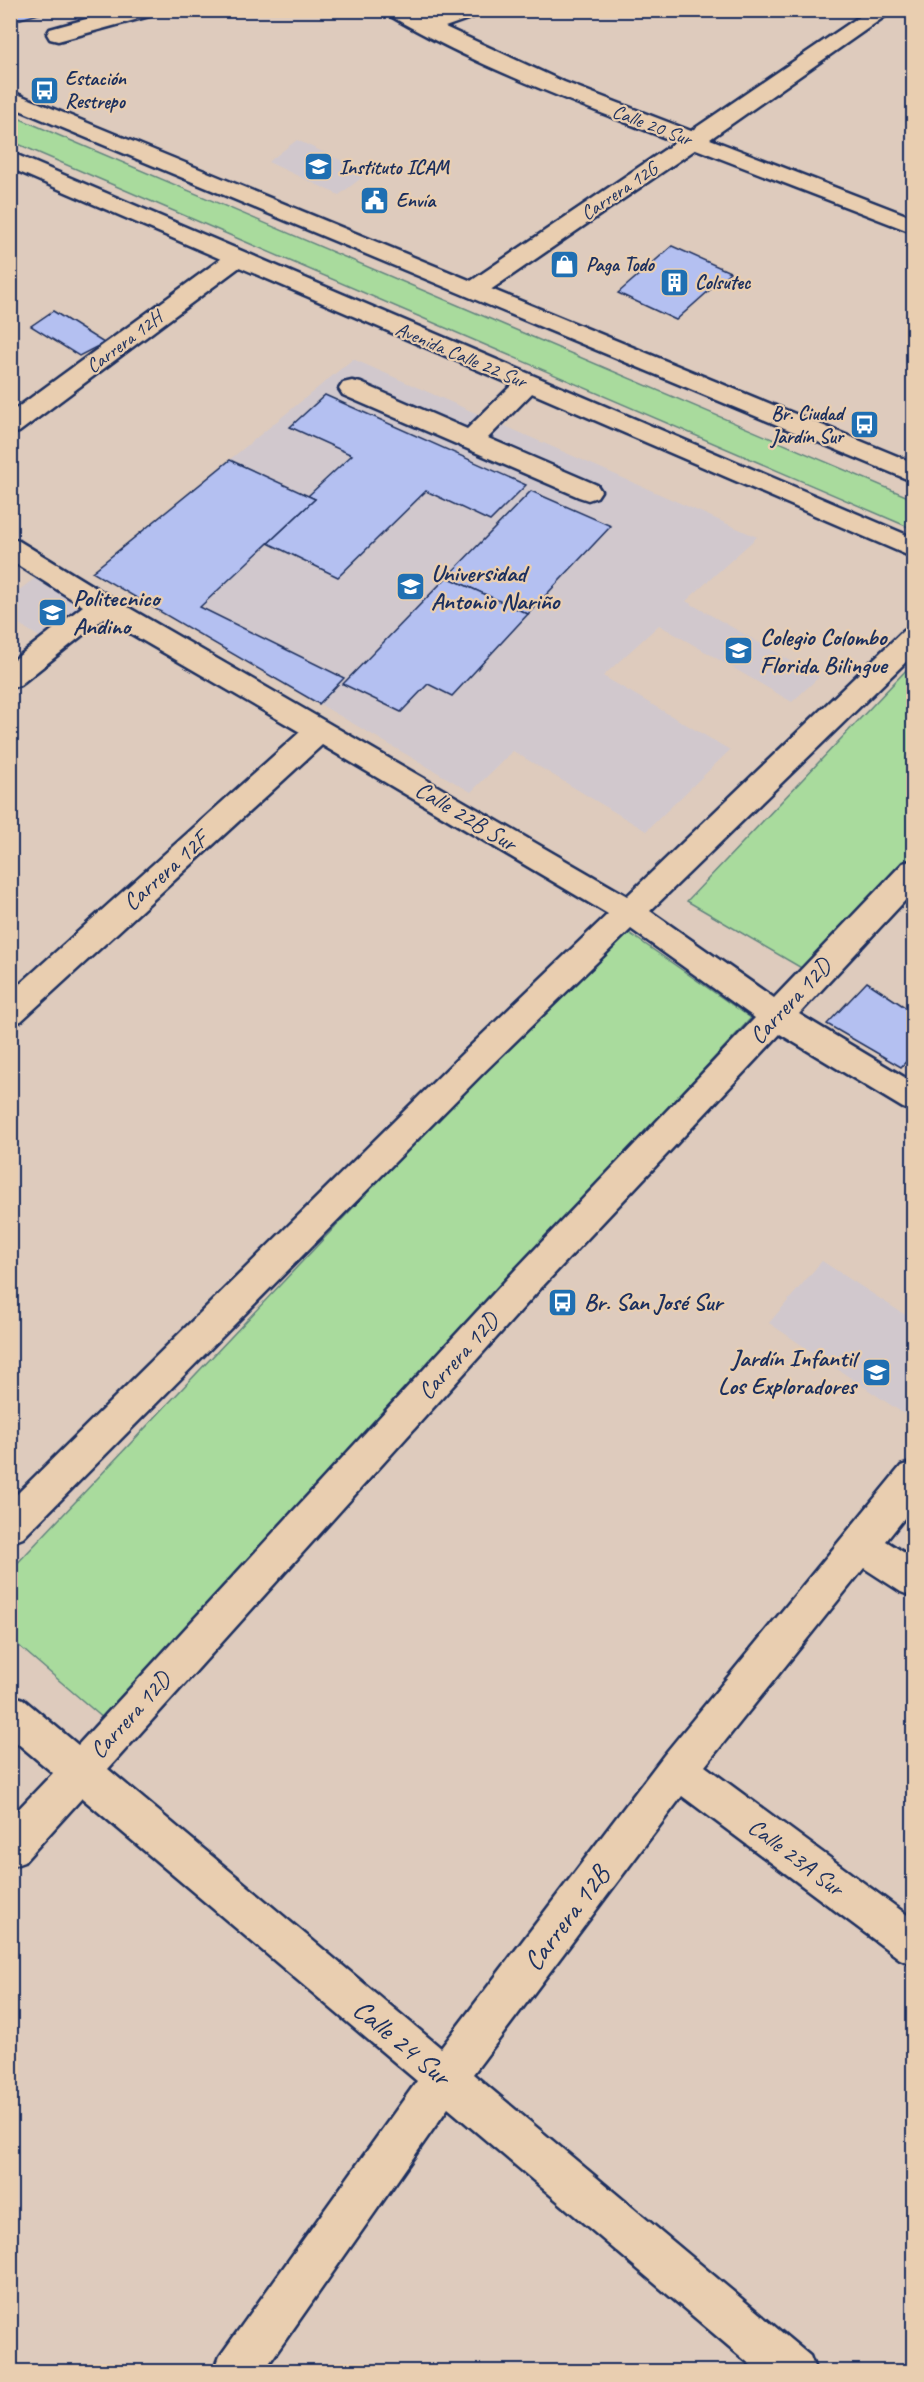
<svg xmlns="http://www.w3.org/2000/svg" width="924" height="2382" font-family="Caveat,sans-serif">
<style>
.built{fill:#d1c8cd}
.green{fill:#a9db9d;stroke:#62857e;stroke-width:1.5}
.building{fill:#b4c0f1;stroke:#1b2f5e;stroke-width:1.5}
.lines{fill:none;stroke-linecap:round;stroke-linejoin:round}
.minor-casing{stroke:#1b2f5e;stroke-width:5}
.major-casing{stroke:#1b2f5e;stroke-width:5}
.minor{fill:#e9ceb0;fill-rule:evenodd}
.major{fill:#e9ceb0;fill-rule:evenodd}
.labels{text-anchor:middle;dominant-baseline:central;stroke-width:4.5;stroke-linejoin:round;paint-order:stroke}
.far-poi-label{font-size:20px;font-weight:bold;fill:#1b2f5e;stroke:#e9ceb0;text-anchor:start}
.far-street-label{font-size:20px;fill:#1b2f5e;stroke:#e9ceb0}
.poi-label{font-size:24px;font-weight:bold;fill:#1b2f5e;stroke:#e9ceb0;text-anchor:start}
.street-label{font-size:24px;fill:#1b2f5e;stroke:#e9ceb0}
.near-street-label{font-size:28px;fill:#1b2f5e;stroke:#e9ceb0}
</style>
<rect width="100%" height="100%" fill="#decbbd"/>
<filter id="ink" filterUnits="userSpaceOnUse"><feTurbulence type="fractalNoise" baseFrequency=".0167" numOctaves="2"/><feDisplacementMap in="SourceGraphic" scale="12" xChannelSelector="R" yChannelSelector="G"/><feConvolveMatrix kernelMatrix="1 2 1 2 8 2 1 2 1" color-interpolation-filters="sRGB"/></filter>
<g filter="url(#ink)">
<g class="built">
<polygon points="297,140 368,173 339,195 268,162"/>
<polygon points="353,359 757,537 686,601 819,677 792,702 659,625 603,676 730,750 646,831 513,751 471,792 92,572"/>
<polygon points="46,570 102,605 52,645 11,619 11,596"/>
<polygon points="822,1261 913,1320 913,1420 769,1323"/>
</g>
<g class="green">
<polygon points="11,115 913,499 913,529 11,141"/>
<polygon points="913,663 913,857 810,973 687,901"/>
<polygon points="619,926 751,1018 104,1719 11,1639 10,1571"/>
</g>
<g class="building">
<polygon points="10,10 53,10 10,22"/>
<polygon points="672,246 730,272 676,320 618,293"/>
<polygon points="53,311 104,343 79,356 31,326"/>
<polygon points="325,395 526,485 490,521 426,491 338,577 268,543 315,499 308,496 352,455 290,427"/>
<polygon points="230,460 315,499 200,607 344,678 319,704 92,572"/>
<polygon points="531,491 611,526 528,614 447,577"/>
<polygon points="447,577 528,614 452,696 428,684 401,712 343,684"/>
<polygon points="867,982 914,1013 914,1053 901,1067 827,1024"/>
</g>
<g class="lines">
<defs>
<g id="minor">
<polygon points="119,10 155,10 153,15 58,41 50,39 47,34 50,29"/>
<path d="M387 10H413L428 19 450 10H481L479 15 445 27 564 82 691 131 869 10H894L710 139 914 218V233L696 149 483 295 474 298 465 295 462 290 465 285 676 142C579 104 479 68 389 15Z"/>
<polygon points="237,251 245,253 249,258 245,263 19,432 10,434 10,413 229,253"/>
<polygon points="528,376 537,378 541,384 488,438 597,485 601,491 597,497 588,500 579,497 343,395 339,389 343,383 352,381 361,383 467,429 519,378"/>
<polygon points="10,538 19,541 112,598 627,896 904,630 914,627 914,654 650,911 774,998 903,863 914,860 914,891 799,1014 914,1083 914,1112 903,1108 780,1034 541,1288 108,1769 441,2048 664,1755 901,1466 914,1462 914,1506 886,1541 914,1559 914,1597 901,1592 864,1568 705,1766 914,1920 914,1965 900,1959 682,1796 473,2074 810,2356 816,2372 759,2372 448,2108 263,2372 214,2372 220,2356 417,2081 82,1798 24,1862 10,1867 10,1818 53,1773 10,1737 10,1694 23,1699 78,1745 517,1268 755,1018 631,929 485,1071 23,1538 10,1543 10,1501 463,1053 608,914 322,745 21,1021 10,1024 10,993 300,732 104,618 20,685 10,688 10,663 83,606 10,560"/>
</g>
<g id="major">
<polygon points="10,91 914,463 914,482 10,106"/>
<polygon points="10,152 914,538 914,558 10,168"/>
</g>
</defs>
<use href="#minor" class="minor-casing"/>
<use href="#major" class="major-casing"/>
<use href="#minor" class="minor"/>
<use href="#major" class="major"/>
</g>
</g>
<defs>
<symbol id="bus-square" viewBox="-11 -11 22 22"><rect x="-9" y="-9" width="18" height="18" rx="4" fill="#1f6fb2" stroke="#e9ceb0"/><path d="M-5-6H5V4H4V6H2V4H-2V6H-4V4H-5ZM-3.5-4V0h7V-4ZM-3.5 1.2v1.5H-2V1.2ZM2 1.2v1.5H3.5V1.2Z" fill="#fff"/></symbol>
<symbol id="university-square" viewBox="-11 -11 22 22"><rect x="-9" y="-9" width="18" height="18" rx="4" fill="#1f6fb2" stroke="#e9ceb0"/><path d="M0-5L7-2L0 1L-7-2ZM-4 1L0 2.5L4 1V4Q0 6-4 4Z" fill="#fff"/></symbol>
<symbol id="civic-square" viewBox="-11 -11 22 22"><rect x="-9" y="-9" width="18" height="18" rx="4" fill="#1f6fb2" stroke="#e9ceb0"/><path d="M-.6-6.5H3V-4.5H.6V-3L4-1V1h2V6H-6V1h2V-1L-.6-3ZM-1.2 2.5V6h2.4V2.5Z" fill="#fff"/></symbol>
<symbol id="shop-square" viewBox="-11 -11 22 22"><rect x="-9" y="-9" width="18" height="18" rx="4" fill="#1f6fb2" stroke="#e9ceb0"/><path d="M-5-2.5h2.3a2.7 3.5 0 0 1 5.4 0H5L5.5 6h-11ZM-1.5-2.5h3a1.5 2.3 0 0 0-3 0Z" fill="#fff"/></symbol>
<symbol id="building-square" viewBox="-11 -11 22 22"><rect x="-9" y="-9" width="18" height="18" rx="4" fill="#1f6fb2" stroke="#e9ceb0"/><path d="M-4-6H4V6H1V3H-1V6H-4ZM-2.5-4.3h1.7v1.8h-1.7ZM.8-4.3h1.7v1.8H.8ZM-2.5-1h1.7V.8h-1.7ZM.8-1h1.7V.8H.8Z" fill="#fff"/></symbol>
<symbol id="school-square" viewBox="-11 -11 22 22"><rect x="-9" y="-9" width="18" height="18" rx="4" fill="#1f6fb2" stroke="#e9ceb0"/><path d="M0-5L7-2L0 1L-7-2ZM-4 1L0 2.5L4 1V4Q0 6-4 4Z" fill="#fff"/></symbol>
</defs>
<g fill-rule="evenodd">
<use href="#bus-square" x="28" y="74" width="33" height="33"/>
<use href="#university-square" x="302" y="150" width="33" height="33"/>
<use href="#civic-square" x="358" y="184" width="33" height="33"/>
<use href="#shop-square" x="548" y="248" width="33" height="33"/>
<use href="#building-square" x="658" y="266" width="33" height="33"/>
<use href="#bus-square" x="848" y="408" width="33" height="33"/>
<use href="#university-square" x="394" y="570" width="33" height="33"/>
<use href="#university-square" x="36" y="596" width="33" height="33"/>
<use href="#school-square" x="722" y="634" width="33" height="33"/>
<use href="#bus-square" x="546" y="1286" width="33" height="33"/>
<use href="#school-square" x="860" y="1356" width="33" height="33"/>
</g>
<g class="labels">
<g class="far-poi-label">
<text x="65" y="78">Estación<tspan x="65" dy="23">Restrepo</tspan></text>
<text x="339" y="167">Instituto ICAM</text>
<text x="396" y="200">Envía</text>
<text x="586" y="264">Paga Todo</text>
<text x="695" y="282">Colsutec</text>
<text x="843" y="413" text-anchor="end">Br. Ciudad<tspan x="843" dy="23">Jardín Sur</tspan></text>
</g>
<g class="far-street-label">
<text transform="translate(652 125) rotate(21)">Calle 20 Sur</text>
<text transform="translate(619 191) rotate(-34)">Carrera 12G</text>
<text transform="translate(124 342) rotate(-37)">Carrera 12H</text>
<text transform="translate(461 355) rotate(23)">Avenida Calle 22 Sur</text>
</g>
<g class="poi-label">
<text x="431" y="573">Universidad<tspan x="431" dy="28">Antonio Nariño</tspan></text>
<text x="73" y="598">Politecnico<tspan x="73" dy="28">Andino</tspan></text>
<text x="760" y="637">Colegio Colombo<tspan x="760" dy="28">Florida Bilingue</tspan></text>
<text x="584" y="1302">Br. San José Sur</text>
<text x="856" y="1358" text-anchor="end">Jardín Infantil<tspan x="856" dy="28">Los Exploradores</tspan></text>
</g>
<g class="street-label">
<text transform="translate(466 816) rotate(31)">Calle 22B Sur</text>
<text transform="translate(165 871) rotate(-42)">Carrera 12F</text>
<text transform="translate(790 1001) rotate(-47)">Carrera 12D</text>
<text transform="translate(458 1356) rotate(-48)">Carrera 12D</text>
<text transform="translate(130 1715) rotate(-48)">Carrera 12D</text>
<text transform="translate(796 1857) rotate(37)">Calle 23A Sur</text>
</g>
<g class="near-street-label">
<text transform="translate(566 1918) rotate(-53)">Carrera 12B</text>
<text transform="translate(402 2042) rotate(40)">Calle 24 Sur</text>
</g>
</g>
<rect width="924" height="2382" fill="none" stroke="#e9ceb0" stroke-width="36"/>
<rect x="18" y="18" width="888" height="2346" fill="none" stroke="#1b2f5e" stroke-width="2" filter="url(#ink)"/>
</svg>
